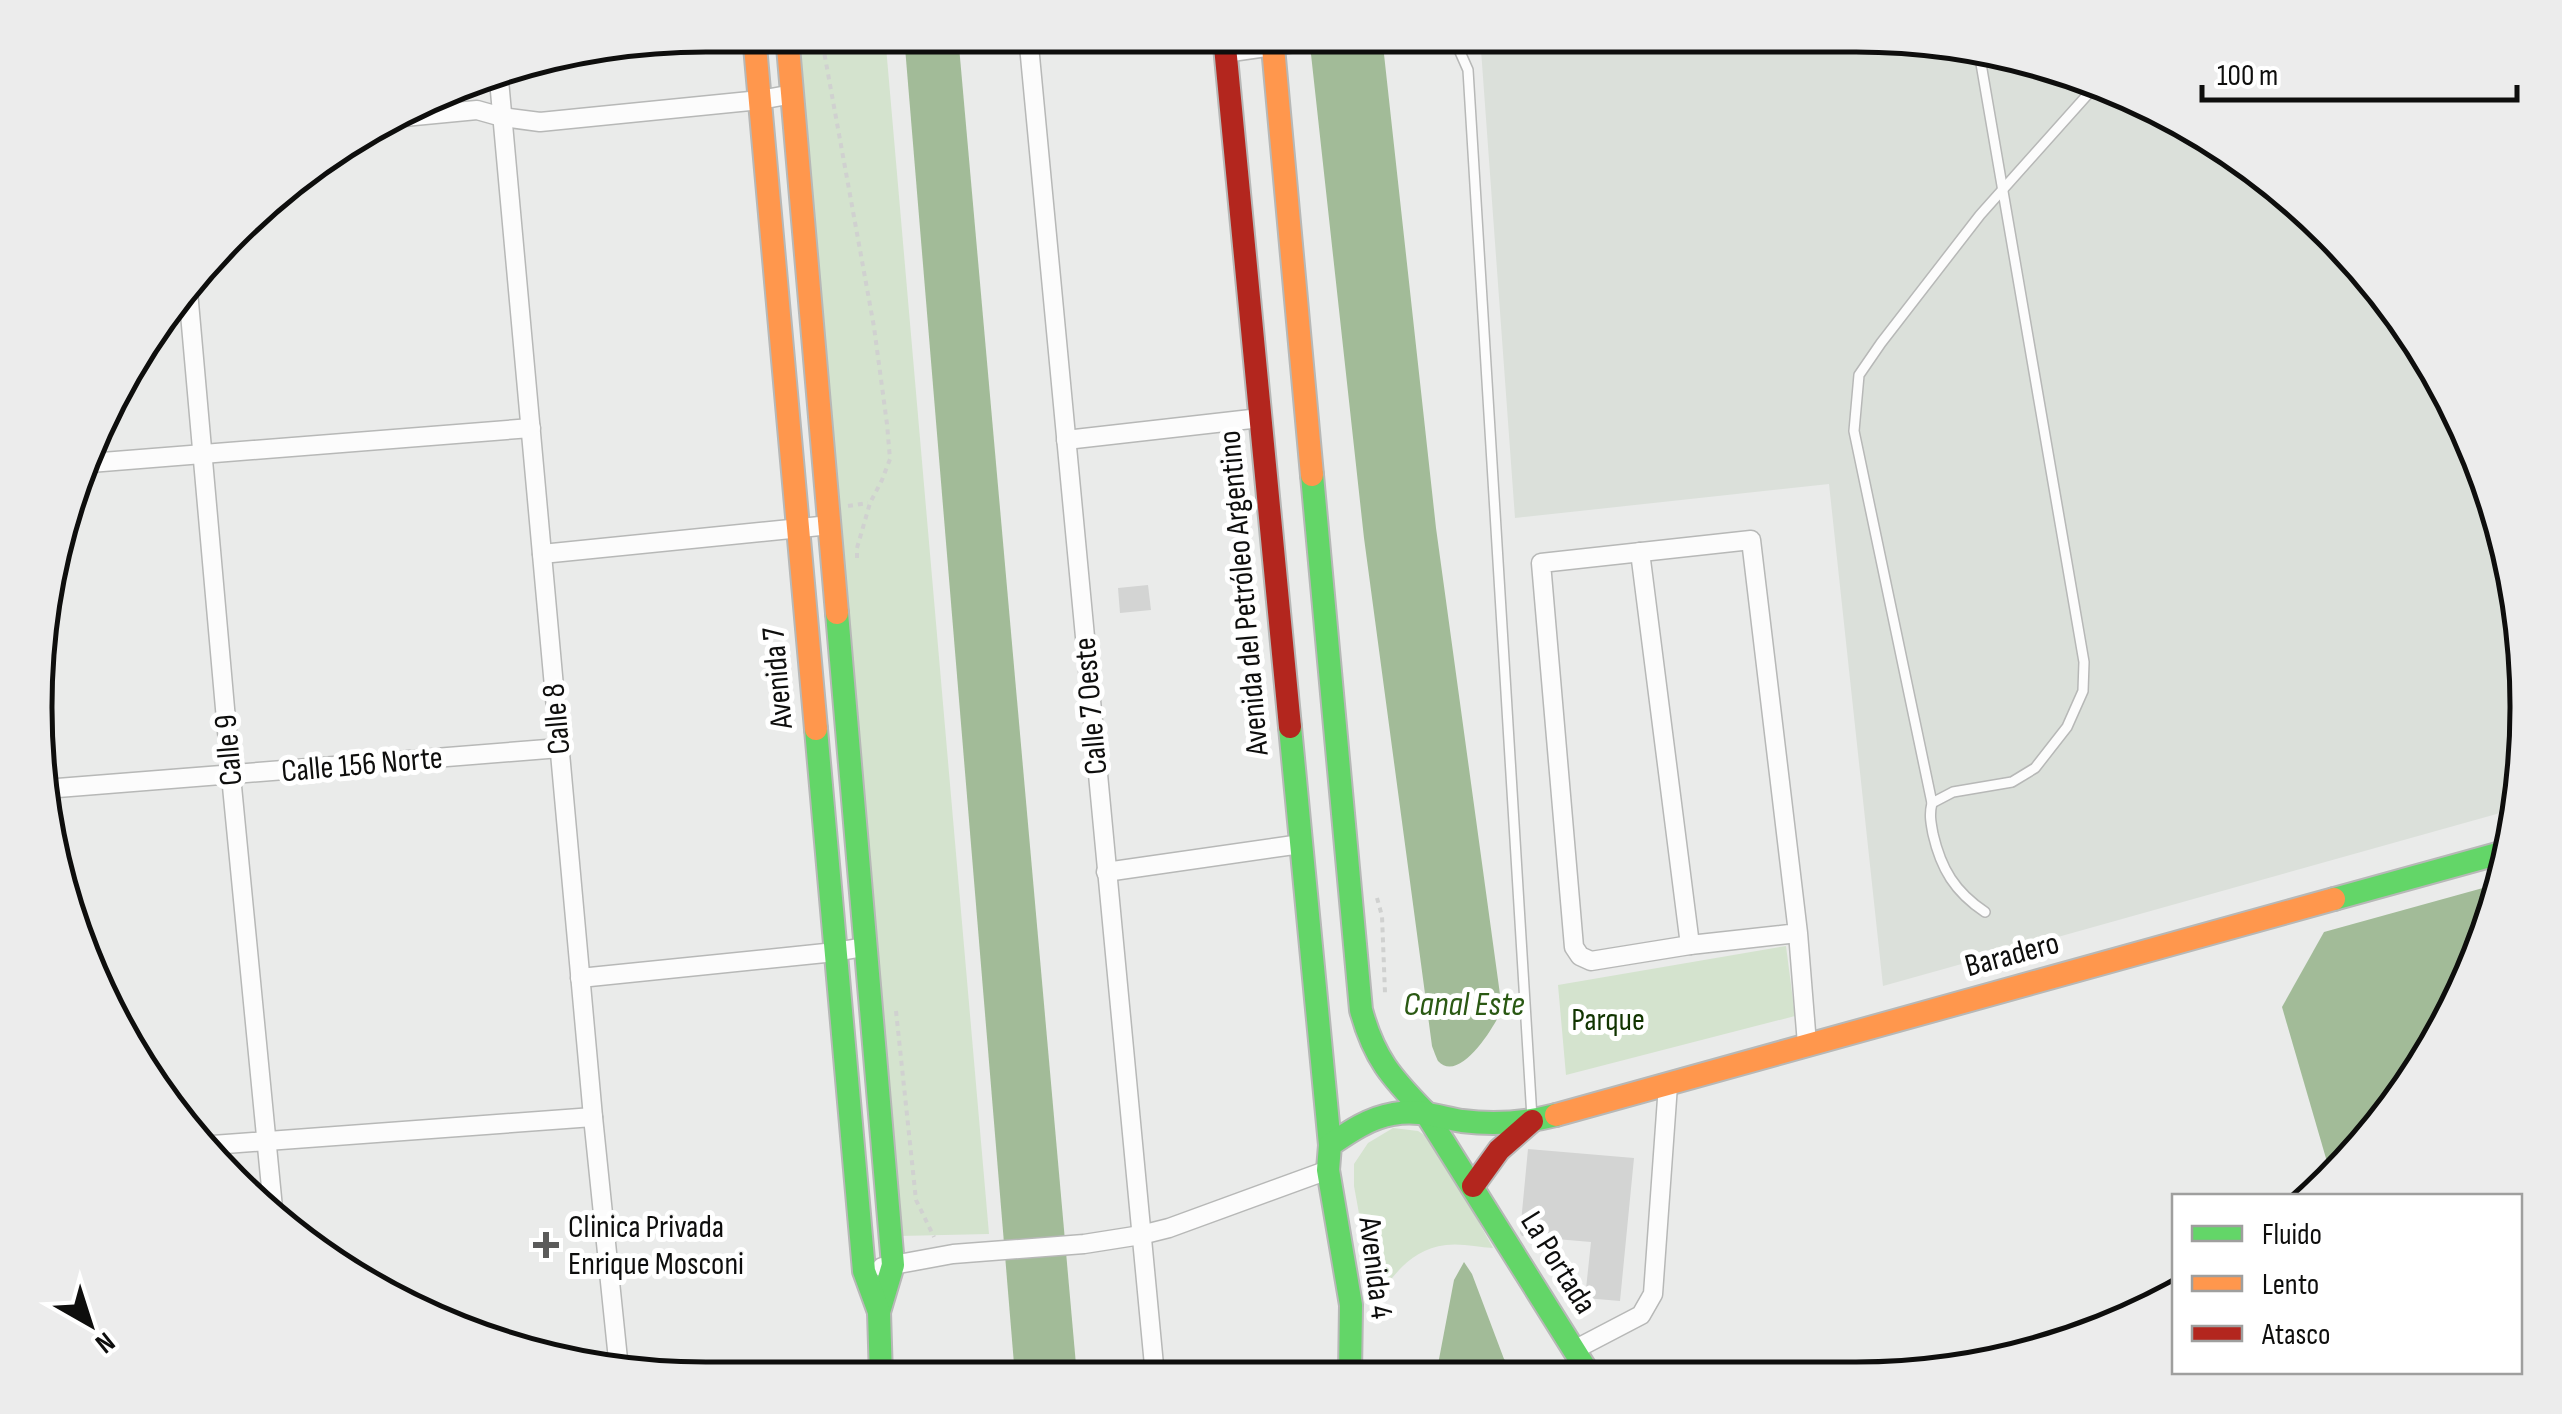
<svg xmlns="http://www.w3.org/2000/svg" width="2562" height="1414" font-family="'Sofia Sans Condensed',sans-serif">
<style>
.built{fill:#dbe0da}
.green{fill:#d4e3ce}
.water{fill:#a2bb98}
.building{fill:#d3d4d3}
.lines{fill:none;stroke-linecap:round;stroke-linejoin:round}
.lane-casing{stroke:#b7b8b7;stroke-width:12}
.street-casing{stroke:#b7b8b7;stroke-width:21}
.fast-casing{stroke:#b7b8b7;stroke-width:26}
.slow-casing{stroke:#b7b8b7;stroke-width:26}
.jam-casing{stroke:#b7b8b7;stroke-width:26}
.path{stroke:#d0d1d0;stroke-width:4;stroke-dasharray:5 5;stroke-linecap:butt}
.lane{stroke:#fcfcfc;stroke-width:9}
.street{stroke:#fcfcfc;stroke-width:18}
.fast{stroke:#63d668;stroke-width:22}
.slow{stroke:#ff974d;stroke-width:22}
.jam{stroke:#b3261e;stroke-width:22}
.poi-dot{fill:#5b5b5a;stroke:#fff;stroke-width:4}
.labels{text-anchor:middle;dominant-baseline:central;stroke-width:10;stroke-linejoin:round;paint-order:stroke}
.street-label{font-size:32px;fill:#0e0e0d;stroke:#fff}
.park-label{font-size:32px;fill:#113400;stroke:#fff}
.poi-label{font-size:32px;fill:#0e0e0d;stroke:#fff;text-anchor:start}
.water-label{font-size:35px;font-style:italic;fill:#2a5913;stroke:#fff}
.rim{fill:none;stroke:#0e0e0d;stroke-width:5}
</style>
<rect width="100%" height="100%" fill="#eaebea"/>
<polygon class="built" points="1480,36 1898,36 2070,70 2191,125 2298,202 2388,298 2458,410 2504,534 2526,664 2521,795 2518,808 1883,986 1829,484 1515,518"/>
<g class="green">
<polygon points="792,35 885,35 989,1234 899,1236"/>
<polygon points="1786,946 1795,1016 1566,1075 1558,985"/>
<path d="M1393 1128 1418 1131 1434 1141 1493 1248C1478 1247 1461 1243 1446 1245 1411 1249 1392 1276 1375 1302L1354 1186V1164L1368 1143Z"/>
</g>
<g class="water">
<polygon points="904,35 958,35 1077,1376 1015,1376"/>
<path d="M1309 36H1382L1436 528 1502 1009C1496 1024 1460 1085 1438 1061 1437 1059 1433 1049 1432 1046L1364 538Z"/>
<polygon points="2501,883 2491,924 2437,1043 2332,1179 2282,1007 2324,932"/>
<polygon points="1464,1262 1472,1274 1504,1359 1520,1375 1436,1375 1454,1280"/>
</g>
<g class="building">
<polygon points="1148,585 1151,610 1120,613 1118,588"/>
<polygon points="1528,1149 1634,1158 1620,1301 1585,1298 1591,1242 1522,1236 1520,1233"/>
</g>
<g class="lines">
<defs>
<g id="lane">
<polyline points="1453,36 1468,70 1532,1118"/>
<polyline points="1229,57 1375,36"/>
<polyline points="1932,803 1953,792 2012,782 2035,768 2067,727 2083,691 2084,662 1979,52"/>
<path d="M1985 912C1955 892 1941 869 1933 834 1931 823 1929 815 1932 803L1854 431 1859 375 1881 343 1980 215 2089 93 2096 82"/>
</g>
<g id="street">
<polyline points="1028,35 1155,1376"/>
<polyline points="498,69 593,1117 619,1369"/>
<polyline points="404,117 477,110 502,117 540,122 760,100 793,94"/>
<polyline points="188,291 231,776 273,1208"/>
<polyline points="1066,440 1260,418"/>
<polyline points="90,463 531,428"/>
<polyline points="1640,552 1690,945"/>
<polyline points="542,554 830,525"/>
<polyline points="45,789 560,748"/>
<polyline points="1106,872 1301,844"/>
<polyline points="1798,933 1690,945 1591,961 1580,956 1574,947 1541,563 1751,540 1798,933 1807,1044"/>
<polyline points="580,978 835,952 864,947"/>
<polyline points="199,1146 593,1117"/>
<polyline points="882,1267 953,1254 1084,1244 1141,1235 1169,1228 1328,1170"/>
<polyline points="1574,1350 1641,1315 1653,1294 1668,1085"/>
</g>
<g id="fast">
<path d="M1312 475 1361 1010C1374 1058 1391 1077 1425 1112"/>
<polyline points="837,613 893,1265 879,1312"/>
<polyline points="1290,727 1330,1145"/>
<polyline points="816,729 864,1271 879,1312 881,1377"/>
<polyline points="2334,899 2508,851"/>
<polyline points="1425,1112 1589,1374"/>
<path d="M1350 1375 1351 1305 1328 1170 1330 1145C1349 1132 1369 1118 1393 1114 1417 1109 1439 1117 1462 1121 1494 1125 1525 1123 1556 1115"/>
</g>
<g id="slow">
<polyline points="754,35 816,729"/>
<polyline points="787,35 837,613"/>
<polyline points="1272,36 1312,475"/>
<polyline points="1556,1115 2334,899"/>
</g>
<g id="jam">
<polyline points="1224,36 1290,727"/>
<polyline points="1473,1186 1499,1150 1532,1121"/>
</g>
</defs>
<use href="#lane" class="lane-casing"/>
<use href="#street" class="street-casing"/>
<use href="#fast" class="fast-casing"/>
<use href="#slow" class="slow-casing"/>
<use href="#jam" class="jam-casing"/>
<g class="path">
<polyline points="821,35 874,327 887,424 890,459 882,480 870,503 857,548 857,558"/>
<polyline points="848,506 868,503"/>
<polyline points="1377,898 1382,916 1385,993"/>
<polyline points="896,1011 916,1200 934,1237"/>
</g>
<use href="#lane" class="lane"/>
<use href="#street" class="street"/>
<use href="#fast" class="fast"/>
<use href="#slow" class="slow"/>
<use href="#jam" class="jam"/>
</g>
<path class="poi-dot" d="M541 1230h10v10h10v10h-10v10h-10v-10h-10v-10h10z"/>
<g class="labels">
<g class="street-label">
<text transform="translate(1244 593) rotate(-95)">Avenida del Petróleo Argentino</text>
<text transform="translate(778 678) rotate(-95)">Avenida 7</text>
<text transform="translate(1091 706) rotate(-95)">Calle 7 Oeste</text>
<text transform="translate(557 719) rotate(-95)">Calle 8</text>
<text transform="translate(229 750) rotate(-95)">Calle 9</text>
<text transform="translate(362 765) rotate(-5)">Calle 156 Norte</text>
<text transform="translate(2012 955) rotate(-15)">Baradero</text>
<text transform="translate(1558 1263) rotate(58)">La Portada</text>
<text transform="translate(1375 1268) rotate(83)">Avenida 4</text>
</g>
<g class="park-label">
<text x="1608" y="1020">Parque</text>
</g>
<g class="poi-label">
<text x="568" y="1227">Clinica Privada<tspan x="568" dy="37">Enrique Mosconi</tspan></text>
</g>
<g class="water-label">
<text x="1464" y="1004">Canal Este</text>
</g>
</g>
<path d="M0 0H2562V1414H0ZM706 52H1856A654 654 0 0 1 2510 706V708A654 654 0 0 1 1856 1362H706A654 654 0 0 1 52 708V706A654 654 0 0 1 706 52Z" fill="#ececec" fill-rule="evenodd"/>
<path class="rim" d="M706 52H1856A654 654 0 0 1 2510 706V708A654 654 0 0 1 1856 1362H706A654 654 0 0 1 52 708V706A654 654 0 0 1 706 52Z"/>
<rect x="2172" y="1194" width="350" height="180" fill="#ffffff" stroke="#9f9f9e" stroke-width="2.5"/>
<rect x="2192" y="1226" width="50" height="15" fill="#63d668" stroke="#9f9f9e" stroke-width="2.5"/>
<text x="2262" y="1244" font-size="30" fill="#0e0e0d">Fluido</text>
<rect x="2192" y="1276" width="50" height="15" fill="#ff974d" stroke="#9f9f9e" stroke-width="2.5"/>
<text x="2262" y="1294" font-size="30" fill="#0e0e0d">Lento</text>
<rect x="2192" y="1326" width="50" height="15" fill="#b3261e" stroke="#9f9f9e" stroke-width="2.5"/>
<text x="2262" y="1344" font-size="30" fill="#0e0e0d">Atasco</text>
<g transform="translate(90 1324) rotate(141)" stroke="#ffffff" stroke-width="8" paint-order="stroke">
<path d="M0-8L18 38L0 25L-18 38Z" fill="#0e0e0d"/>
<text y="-15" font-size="28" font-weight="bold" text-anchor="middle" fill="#0e0e0d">N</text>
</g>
<path d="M2202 85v15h315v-15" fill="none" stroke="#0e0e0d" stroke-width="5"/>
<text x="2217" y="85" font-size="30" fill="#0e0e0d" stroke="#ffffff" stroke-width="8" paint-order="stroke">100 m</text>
</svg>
